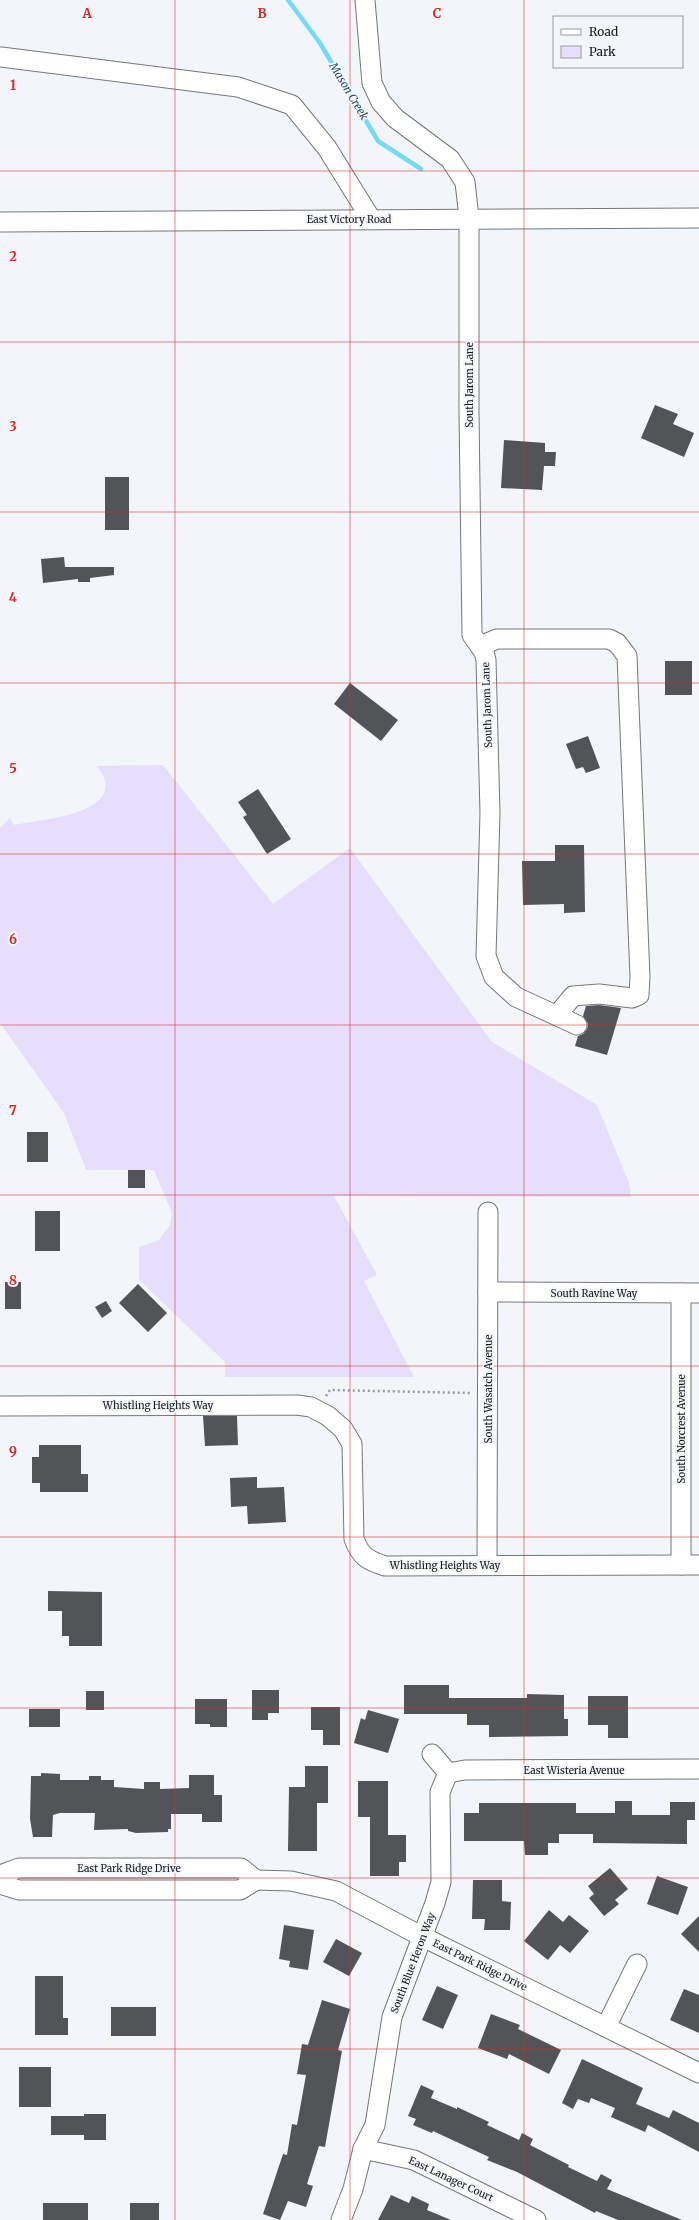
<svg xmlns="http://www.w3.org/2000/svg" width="699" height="2220" font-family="Merriweather,serif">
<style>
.green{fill:#e6defa}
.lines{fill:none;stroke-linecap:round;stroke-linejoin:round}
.stream{stroke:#75daf3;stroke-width:4.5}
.building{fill:#535458}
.minor-casing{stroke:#75777b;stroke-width:21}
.path{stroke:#989a9d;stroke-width:2.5;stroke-dasharray:2 3;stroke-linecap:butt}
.minor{stroke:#fff;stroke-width:19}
.grid{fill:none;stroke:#d62828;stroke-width:1;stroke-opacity:0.55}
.labels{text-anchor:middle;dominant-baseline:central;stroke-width:4;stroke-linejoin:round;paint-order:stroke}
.street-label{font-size:10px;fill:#151618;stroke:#f2f5f9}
.water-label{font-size:11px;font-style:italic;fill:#1f4c57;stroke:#f2f5f9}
.grid-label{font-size:13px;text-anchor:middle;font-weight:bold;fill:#d62828;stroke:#f2f5f9;stroke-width:4;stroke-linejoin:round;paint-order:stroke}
</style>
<rect width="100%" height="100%" fill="#f2f5f9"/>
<path class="green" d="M163 765 273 904 350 848 492 1042 597 1105 629 1183 631 1197 334 1196 377 1275 364 1281 414 1377H225V1362L139 1280V1247L159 1240 170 1225 172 1213 154 1170H86L64 1113 0 1023V828L10 818 14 825C36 820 117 816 104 778 103 774 99 769 96 766Z"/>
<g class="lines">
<polyline class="stream" points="288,0 320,43 378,141 421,169"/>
</g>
<g class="building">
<polygon points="655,405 678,414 673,424 694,433 684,457 641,438"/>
<polygon points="504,440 545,443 545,452 556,452 555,466 544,466 542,490 501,488"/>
<rect x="105" y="477" width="24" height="53"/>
<polygon points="64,557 65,567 114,567 114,575 90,578 90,582 78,582 78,579 43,583 41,559"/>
<rect x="665" y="661" width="27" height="34"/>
<polygon points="350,683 398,720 381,741 334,704"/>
<polygon points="588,736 600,768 586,773 583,767 576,769 566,744"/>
<polygon points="258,789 291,839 267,854 243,817 247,815 238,802"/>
<polygon points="555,845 584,845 585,912 564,913 564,904 523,905 522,861 555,861"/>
<polygon points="599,1005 621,1008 607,1055 575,1046 578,1036 583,1034 587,1029 588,1024 583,1016 586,1006"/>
<rect x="27" y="1132" width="21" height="30"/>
<rect x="128" y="1170" width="17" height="18"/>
<rect x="35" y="1211" width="25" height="40"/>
<rect x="5" y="1282" width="16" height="27"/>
<polygon points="138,1284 167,1313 148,1332 119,1303"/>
<polygon points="106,1301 112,1311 102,1318 95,1307"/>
<polygon points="203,1416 237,1416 238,1445 205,1446"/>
<polygon points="39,1445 81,1445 81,1474 88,1474 88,1492 40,1492 40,1483 32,1483 32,1457 39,1457"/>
<polygon points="257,1477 257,1488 284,1487 286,1522 248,1524 247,1506 231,1507 230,1478"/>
<polygon points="48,1591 102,1592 102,1646 69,1646 69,1636 62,1636 62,1611 48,1611"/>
<polygon points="404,1685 449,1685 449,1698 527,1698 527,1694 564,1695 564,1719 568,1719 568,1736 489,1737 489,1725 467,1725 467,1714 404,1714"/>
<polygon points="252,1690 279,1690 279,1713 268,1713 268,1720 252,1720"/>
<rect x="86" y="1691" width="18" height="19"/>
<polygon points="588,1696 628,1696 628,1738 608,1738 608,1725 588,1725"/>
<polygon points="195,1699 227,1699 227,1727 210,1727 210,1724 195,1724"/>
<polygon points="311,1707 340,1707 340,1745 323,1745 323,1730 311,1730"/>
<rect x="29" y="1709" width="31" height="18"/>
<polygon points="368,1710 399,1719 388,1753 354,1743 361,1718 365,1720"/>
<polygon points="305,1766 328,1766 328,1803 317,1803 317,1851 288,1851 289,1787 305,1787"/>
<polygon points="41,1773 60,1774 60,1780 89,1780 89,1776 101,1776 101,1780 114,1780 114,1787 144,1789 144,1782 160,1782 160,1789 189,1788 189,1775 214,1775 214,1795 222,1795 222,1822 202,1822 202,1814 171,1814 171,1829 168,1829 168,1832 136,1833 128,1831 128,1829 94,1830 95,1813 60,1813 53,1815 52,1837 33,1837 30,1819 31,1776 41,1776"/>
<polygon points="358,1781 388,1781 388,1835 406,1835 406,1862 399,1862 399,1876 370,1876 370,1817 358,1817"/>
<polygon points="615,1801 632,1801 632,1815 670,1815 670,1802 695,1802 695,1820 687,1820 687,1844 593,1843 593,1834 559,1834 559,1843 548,1843 548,1855 525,1855 524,1841 464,1841 464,1813 479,1813 479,1803 576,1803 576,1813 615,1813"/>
<polygon points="610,1868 628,1889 615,1900 619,1904 604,1916 589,1898 594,1894 588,1886"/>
<polygon points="657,1876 688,1887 678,1915 647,1904"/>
<polygon points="473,1880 502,1880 502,1901 511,1902 510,1930 484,1930 485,1919 472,1919"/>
<polygon points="549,1910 563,1922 569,1915 589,1931 570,1953 560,1945 548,1960 524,1941"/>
<polygon points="699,1916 699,1952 681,1934"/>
<polygon points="284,1925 314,1930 308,1970 289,1967 290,1961 279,1959"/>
<polygon points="336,1939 362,1953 349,1976 323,1962"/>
<polygon points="35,1976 63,1976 63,2018 68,2018 68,2035 35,2035"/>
<polygon points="437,1986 458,1995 443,2029 422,2020"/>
<polygon points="684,1989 699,1995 699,2033 670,2020"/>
<polygon points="322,2000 350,2009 338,2050 342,2051 325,2147 319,2146 307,2184 313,2186 306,2207 288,2201 280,2220 263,2214 283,2154 287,2155 292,2124 297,2125 306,2075 297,2074 302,2044 308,2045"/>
<rect x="111" y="2007" width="45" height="29"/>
<polygon points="491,2014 520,2025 518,2029 561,2050 549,2074 509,2054 507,2059 478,2048"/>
<polygon points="582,2059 643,2088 636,2104 669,2118 673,2110 699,2123 699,2152 648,2125 645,2132 611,2117 615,2108 591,2098 589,2103 578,2099 573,2109 562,2103"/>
<rect x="19" y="2067" width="32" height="40"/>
<polygon points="421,2085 434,2091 431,2098 457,2109 457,2107 489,2122 487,2125 519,2140 522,2133 533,2139 530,2145 569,2165 568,2167 597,2181 601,2174 612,2180 607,2189 682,2220 618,2220 596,2211 595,2213 517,2172 487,2160 489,2157 433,2131 432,2133 413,2125 416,2119 408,2116"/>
<polygon points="84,2114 106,2114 106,2140 84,2140 84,2135 51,2135 51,2116 84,2116"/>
<polygon points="391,2195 409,2203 412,2196 429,2204 427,2210 451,2220 378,2220"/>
<rect x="43" y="2203" width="45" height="17"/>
<rect x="130" y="2203" width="29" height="17"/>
</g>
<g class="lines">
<defs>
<g id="minor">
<polyline points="365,0 372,83 381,102 395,118 450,159 465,182 469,218 469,412 472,635 484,652 486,660 490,813 486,956 494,977 516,997 577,1025"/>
<polyline points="1,57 238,87 292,105 327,148 371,219"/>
<polyline points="0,222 699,218"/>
<polyline points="480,646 497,639 609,639 617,643 627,656 640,977 639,995 632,998 599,994 573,996 557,1015"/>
<polyline points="488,1292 699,1293"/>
<path d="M0 1406 297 1405 311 1407 328 1416 343 1429 352 1444 354 1539C361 1557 367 1560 385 1566L699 1565"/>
<polyline points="487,1565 488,1212"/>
<polyline points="681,1565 681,1293"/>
<polyline points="432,1754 448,1773"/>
<polyline points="448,1773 465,1770 699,1769"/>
<polyline points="0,1875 19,1868 241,1868 256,1880 240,1890 19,1890 0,1884"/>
<polyline points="256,1880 291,1881 336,1891 421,1936 699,2073"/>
<polyline points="606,2027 637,1964"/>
<polyline points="363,2149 414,2160 536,2220"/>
<polyline points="341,2220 353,2189 363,2149 375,2125 392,2017 435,1903 441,1882 440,1792 448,1773"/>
</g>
</defs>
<use href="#minor" class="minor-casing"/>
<polyline class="path" points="326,1396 330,1390 472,1393"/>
<use href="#minor" class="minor"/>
</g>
<path class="grid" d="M175 0V2220M350 0V2220M524 0V2220M0 171H699M0 342H699M0 512H699M0 683H699M0 854H699M0 1025H699M0 1195H699M0 1366H699M0 1537H699M0 1708H699M0 1878H699M0 2049H699"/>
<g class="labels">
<g class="street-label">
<text x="349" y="219">East Victory Road</text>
<text transform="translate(469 385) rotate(-90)">South Jarom Lane</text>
<text transform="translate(487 705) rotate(-92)">South Jarom Lane</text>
<text x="594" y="1293">South Ravine Way</text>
<text transform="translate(488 1389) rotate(-90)">South Wasatch Avenue</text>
<text x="158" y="1405">Whistling Heights Way</text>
<text transform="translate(681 1429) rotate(-90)">South Norcrest Avenue</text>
<text x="445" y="1565">Whistling Heights Way</text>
<text x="574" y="1770">East Wisteria Avenue</text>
<text x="129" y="1868">East Park Ridge Drive</text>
<text transform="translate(413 1963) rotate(-69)">South Blue Heron Way</text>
<text transform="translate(480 1965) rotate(26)">East Park Ridge Drive</text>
<text transform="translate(451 2179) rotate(25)">East Lanager Court</text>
</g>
<g class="water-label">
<text transform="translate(349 91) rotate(59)">Mason Creek</text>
</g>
</g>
<g class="grid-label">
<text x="87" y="18">A</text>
<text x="262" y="18">B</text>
<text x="437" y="18">C</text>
<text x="13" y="90">1</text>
<text x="13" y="261">2</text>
<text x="13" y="431">3</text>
<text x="13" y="602">4</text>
<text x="13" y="773">5</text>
<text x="13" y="944">6</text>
<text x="13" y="1115">7</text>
<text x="13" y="1285">8</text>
<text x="13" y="1456">9</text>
</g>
<rect x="553" y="16" width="130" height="52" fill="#f2f5f9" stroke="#9a9c9f"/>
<rect x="561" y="29" width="20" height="6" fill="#ffffff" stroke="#9a9c9f"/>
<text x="589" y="36" font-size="12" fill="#151618">Road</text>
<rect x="561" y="46" width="20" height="12" fill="#e6defa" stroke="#9a9c9f"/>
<text x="589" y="56" font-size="12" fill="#151618">Park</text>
</svg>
